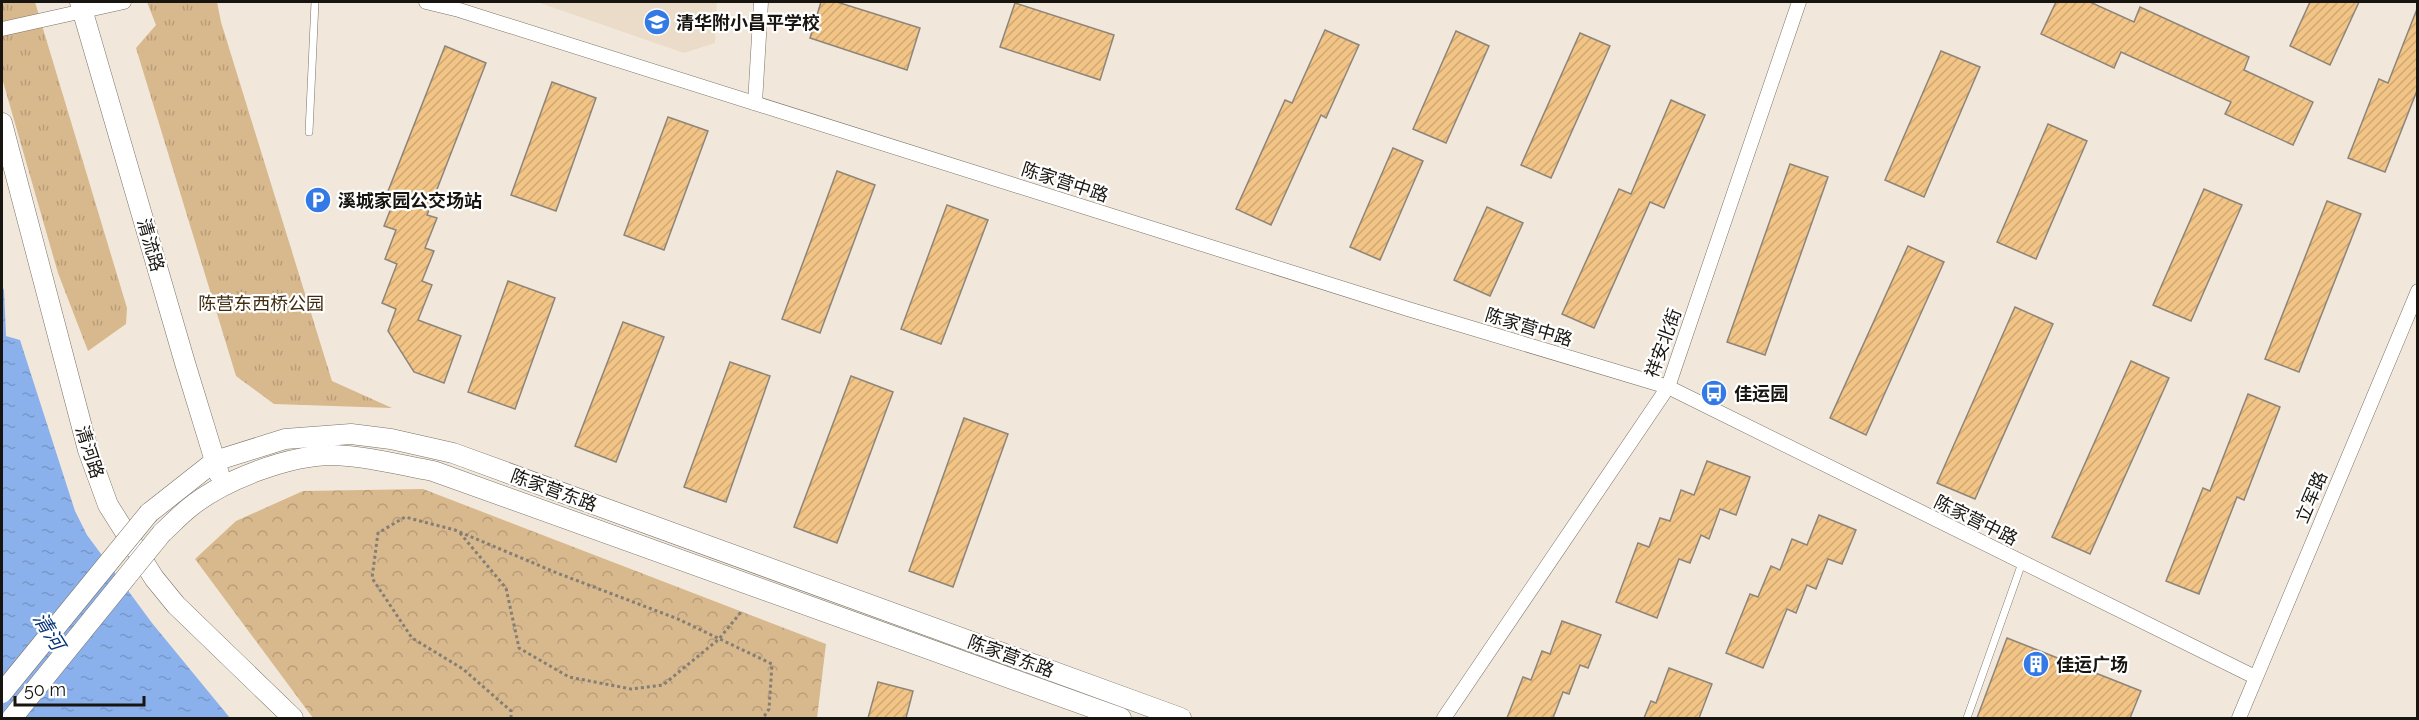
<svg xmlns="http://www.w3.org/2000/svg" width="2419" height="720" font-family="Raleway,'Noto Sans SC',sans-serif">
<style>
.built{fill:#eadcc9}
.grass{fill:url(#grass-tufts)}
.forest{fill:url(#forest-crowns)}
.water{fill:url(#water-ripples)}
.building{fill:url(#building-hatch);stroke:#8e857a;stroke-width:1.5}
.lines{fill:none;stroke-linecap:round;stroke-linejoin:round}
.lane-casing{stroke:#7a7266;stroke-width:8}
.street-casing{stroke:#7a7266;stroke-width:15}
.secondary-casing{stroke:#7a7266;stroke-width:21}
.path{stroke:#847e75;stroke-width:3;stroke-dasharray:3 3;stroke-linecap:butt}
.lane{stroke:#fff;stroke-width:7}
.street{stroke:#fff;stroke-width:14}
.secondary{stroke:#fff;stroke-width:20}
.secondary-bridge-casing{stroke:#7a7266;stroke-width:21;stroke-linecap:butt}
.secondary-bridge{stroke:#fff;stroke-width:20}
.labels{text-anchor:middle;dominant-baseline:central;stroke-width:4.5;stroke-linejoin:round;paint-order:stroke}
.poi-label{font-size:18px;font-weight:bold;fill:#181510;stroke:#fff;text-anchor:start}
.street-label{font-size:18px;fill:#181510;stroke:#fff}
.park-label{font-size:18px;fill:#3f2c10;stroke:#fff}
.water-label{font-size:20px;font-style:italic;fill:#053377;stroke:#fff}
</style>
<defs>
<pattern id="grass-tufts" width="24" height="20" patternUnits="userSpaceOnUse" patternTransform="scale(1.5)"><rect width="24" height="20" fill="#d8b88d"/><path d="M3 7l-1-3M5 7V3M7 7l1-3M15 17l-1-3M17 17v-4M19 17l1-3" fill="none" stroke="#b99d79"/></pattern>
<pattern id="forest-crowns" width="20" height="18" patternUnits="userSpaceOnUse" patternTransform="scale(1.5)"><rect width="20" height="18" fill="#d8b88d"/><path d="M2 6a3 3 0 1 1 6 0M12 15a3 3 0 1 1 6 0" fill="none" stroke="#b99d79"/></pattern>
<pattern id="water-ripples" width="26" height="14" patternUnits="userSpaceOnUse" patternTransform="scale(1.5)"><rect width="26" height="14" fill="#8bb1ec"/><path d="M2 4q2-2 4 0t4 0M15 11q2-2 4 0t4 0" fill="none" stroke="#7797c9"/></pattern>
<pattern id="building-hatch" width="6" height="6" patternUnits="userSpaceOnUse" patternTransform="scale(1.5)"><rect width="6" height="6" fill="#f2c485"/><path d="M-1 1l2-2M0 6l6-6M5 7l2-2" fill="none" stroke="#cfa872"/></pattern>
</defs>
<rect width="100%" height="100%" fill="#f1e8db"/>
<polygon class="built" points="537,2 717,2 715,43 684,53"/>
<g class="grass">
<polygon points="2,2 35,2 127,308 126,324 88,351 58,273 2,78"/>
<polygon points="147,2 217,2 221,22 332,381 392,408 274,404 236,376 136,48 156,25"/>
</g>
<polygon class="forest" points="423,489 826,644 817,718 313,718 195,559 236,521 303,491"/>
<polygon class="water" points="2,286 4,290 6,336 20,340 75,511 87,535 152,623 230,718 2,717"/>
<g class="building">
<polygon points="821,2 837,2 920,28 907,70 810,38"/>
<polygon points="2056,2 2090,2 2134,22 2140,7 2249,57 2244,70 2313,102 2293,145 2225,114 2231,102 2121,52 2114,68 2041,34"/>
<polygon points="2310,2 2359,2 2330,65 2290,46"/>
<polygon points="1015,3 1114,35 1100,80 1000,47"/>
<polygon points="2417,9 2418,88 2385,172 2348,158 2379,79 2388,83"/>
<polygon points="1325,30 1359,45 1326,118 1321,115 1271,225 1236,209 1285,100 1292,103"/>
<polygon points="1456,31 1489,46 1446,143 1413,129"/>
<polygon points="1580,33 1610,46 1551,178 1521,165"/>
<polygon points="445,46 486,63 427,215 437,218 425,248 434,251 422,281 432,285 418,320 461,336 444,383 414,372 388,331 396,309 382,303 397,264 385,259 396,230 384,226 393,203 385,199"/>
<polygon points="1941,51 1980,67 1924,197 1885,180"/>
<polygon points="552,82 596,98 556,211 511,195"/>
<polygon points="1671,100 1705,115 1664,208 1650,202 1594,328 1562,314 1619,189 1631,194"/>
<polygon points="668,117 708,131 664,250 624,235"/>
<polygon points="2048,124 2087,141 2036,259 1997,242"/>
<polygon points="1393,148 1423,161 1380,260 1350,247"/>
<polygon points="1790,164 1828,177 1765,355 1727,342"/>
<polygon points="837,171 875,185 820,333 782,319"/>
<polygon points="2204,189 2242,205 2191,321 2153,305"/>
<polygon points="2327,201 2361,214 2299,372 2265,359"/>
<polygon points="947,205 988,220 941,344 901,329"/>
<polygon points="1487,207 1523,223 1490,296 1454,280"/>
<polygon points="1908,246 1944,262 1866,435 1830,418"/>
<polygon points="508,281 555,298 515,409 468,392"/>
<polygon points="2015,307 2053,324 1975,499 1937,483"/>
<polygon points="623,322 664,337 616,462 575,446"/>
<polygon points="2131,361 2169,378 2090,554 2052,537"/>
<polygon points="730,362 770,376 726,502 684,487"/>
<polygon points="851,376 893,392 837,543 794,527"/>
<polygon points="2248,394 2280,407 2244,500 2237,497 2199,594 2166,581 2203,488 2210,491"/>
<polygon points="964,418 1008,434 953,587 909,571"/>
<polygon points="1707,461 1750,477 1736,515 1720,509 1709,539 1701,535 1690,563 1679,559 1657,618 1616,602 1638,543 1649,547 1660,518 1670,521 1681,490 1694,495"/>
<polygon points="1819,515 1856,530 1842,564 1828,559 1816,589 1807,585 1796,613 1787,609 1763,668 1726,653 1750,594 1758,597 1771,566 1780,570 1792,539 1807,545"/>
<polygon points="1562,621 1601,635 1588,668 1580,665 1569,694 1563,692 1553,718 1507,718 1523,677 1531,680 1542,651 1550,654"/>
<polygon points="2007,638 2141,691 2130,718 1977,718"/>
<polygon points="1669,668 1712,684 1699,718 1644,718 1651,701 1656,703"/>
<polygon points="878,682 913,691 906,718 868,718"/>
</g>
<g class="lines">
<defs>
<g id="lane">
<polyline points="309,132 315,2"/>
<polyline points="1967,718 2022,563"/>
</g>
<g id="street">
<polyline points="426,2 459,10 1408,309 1668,387 2255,677"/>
<polyline points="2,29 124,2"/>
<polyline points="755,103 761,2"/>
<polyline points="1444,718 1668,387 1799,2"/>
<polyline points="2239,718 2418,291"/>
</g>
<g id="secondary">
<polyline points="80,2 185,363 219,474"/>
<polyline points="2,123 88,450 108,505 154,578 176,605 293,718"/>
<polyline points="149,513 215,461 285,439 351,434 391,439 453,453 1181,718"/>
<path d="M162 533C171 525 179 516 189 508 223 480 289 455 333 455 367 456 400 465 433 471L1121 718"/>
</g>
</defs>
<use href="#lane" class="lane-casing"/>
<use href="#street" class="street-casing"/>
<use href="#secondary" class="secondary-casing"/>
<g class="path">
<polyline points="460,533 506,588 519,648 569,677 631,689 663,685 719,639 741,612"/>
<polyline points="511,718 511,711 463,669 412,638 372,578 378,533 405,517 455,530 557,573 678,619 772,664 769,709 763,718"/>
</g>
<use href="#lane" class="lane"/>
<use href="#street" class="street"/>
<use href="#secondary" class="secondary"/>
<defs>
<g id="secondary-bridge">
<polyline points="2,693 149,513"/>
<polyline points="12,718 162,533"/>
</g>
</defs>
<use href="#secondary-bridge" class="secondary-bridge-casing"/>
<use href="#secondary-bridge" class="secondary-bridge"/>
</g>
<defs>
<symbol id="school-disc" viewBox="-11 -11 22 22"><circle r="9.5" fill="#347ae7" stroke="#fff"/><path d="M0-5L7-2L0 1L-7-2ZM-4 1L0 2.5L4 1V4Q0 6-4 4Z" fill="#fff"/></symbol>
<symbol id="parking-disc" viewBox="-11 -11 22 22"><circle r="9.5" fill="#347ae7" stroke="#fff"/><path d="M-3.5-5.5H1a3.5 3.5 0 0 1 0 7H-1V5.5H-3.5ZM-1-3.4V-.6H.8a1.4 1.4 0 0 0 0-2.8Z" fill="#fff"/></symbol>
<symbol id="bus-disc" viewBox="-11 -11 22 22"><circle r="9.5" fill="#347ae7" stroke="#fff"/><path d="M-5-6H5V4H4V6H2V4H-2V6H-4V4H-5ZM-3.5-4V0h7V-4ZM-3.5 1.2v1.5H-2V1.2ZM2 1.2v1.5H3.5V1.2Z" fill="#fff"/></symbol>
<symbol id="building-disc" viewBox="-11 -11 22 22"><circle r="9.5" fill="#347ae7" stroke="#fff"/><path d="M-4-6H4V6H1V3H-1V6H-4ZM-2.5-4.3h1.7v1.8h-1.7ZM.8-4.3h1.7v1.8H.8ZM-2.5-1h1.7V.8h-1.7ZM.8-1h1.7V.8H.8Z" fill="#fff"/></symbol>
</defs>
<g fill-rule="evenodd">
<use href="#school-disc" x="642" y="7" width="30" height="30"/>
<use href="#parking-disc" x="303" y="185" width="30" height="30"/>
<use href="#bus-disc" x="1699" y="378" width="30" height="30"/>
<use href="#building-disc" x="2021" y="649" width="30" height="30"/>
</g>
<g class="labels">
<g class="poi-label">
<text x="676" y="22">清华附小昌平学校</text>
<text x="338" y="200">溪城家园公交场站</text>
<text x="1734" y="393">佳运园</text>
<text x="2056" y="664">佳运广场</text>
</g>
<g class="street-label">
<text transform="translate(1065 182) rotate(18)">陈家营中路</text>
<text transform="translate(151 245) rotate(74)">清流路</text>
<text transform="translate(1529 327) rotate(17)">陈家营中路</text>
<text transform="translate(1663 343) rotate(-70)">祥安北街</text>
<text transform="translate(90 452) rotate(72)">清河路</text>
<text transform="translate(554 490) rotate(20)">陈家营东路</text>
<text transform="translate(2311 497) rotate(-67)">立军路</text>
<text transform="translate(1976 520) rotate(26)">陈家营中路</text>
<text transform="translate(1011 656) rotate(20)">陈家营东路</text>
</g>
<g class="park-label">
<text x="261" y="303">陈营东西桥公园</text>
</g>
<g class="water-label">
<text transform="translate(49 631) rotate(58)">清河</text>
</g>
</g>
<rect width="2419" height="720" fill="none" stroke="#181510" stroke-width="6"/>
<path d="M15 696v9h129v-9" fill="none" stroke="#181510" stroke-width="3"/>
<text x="24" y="696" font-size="18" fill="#181510" stroke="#ffffff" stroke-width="4.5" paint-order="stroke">50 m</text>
</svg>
